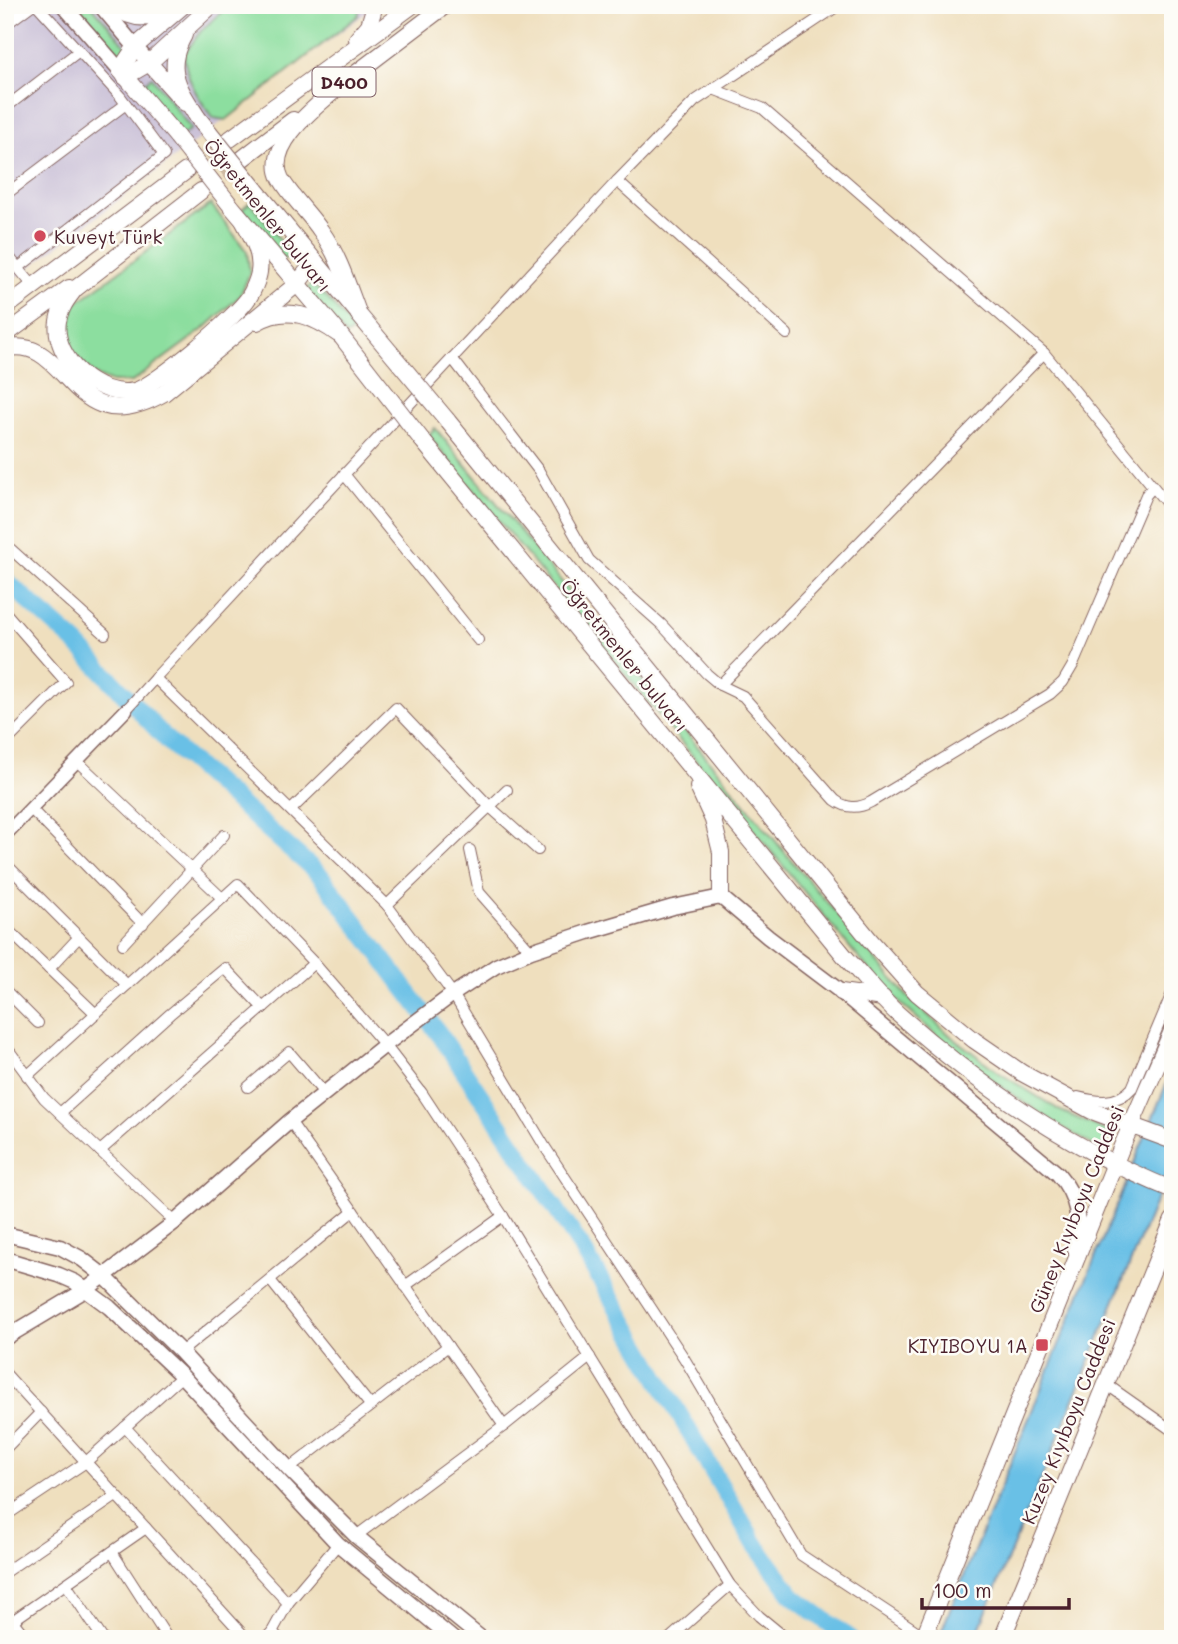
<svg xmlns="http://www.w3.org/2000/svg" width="1178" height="1644" font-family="Mali,sans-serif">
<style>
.industrial{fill:#c9bfd7}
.green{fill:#8cde9f;stroke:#6b7e65;stroke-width:2}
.water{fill:#69c0e6;stroke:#5a7088;stroke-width:2}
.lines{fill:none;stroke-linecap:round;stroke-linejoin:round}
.river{stroke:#69c0e6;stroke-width:18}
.trunk-tunnel{stroke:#ceb9a1;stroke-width:16;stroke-dasharray:16 8;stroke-linecap:butt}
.minor-casing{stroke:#84625e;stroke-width:12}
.tertiary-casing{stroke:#84625e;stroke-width:15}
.secondary-casing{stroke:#84625e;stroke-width:17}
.primary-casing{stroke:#84625e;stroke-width:18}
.trunk-casing{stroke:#84625e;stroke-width:18}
.minor{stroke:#fff;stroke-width:10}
.tertiary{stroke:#fff;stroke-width:12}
.secondary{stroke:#fff;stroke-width:14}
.primary{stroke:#fff;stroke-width:16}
.trunk{stroke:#fff;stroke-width:16}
.primary-bridge-casing{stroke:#84625e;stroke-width:18;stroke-linecap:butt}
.primary-bridge{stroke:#fff;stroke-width:16}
.poi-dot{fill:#d1495b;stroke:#fdfcf7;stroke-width:2.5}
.labels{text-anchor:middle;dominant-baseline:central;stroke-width:5;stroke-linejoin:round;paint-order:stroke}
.shield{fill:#fdfcf7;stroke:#806168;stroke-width:2}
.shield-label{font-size:18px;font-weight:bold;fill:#4a1f2b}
.street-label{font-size:19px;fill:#4a1f2b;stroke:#fdfcf7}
.poi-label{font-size:19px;fill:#4a1f2b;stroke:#fdfcf7;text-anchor:start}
</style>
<rect width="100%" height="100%" fill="#fdfcf7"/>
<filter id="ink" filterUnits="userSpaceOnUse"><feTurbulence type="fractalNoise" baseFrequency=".0143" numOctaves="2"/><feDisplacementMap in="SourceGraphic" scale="14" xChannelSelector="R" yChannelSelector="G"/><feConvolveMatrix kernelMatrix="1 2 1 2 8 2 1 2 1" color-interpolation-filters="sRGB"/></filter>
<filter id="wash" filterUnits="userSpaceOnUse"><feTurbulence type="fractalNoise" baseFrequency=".00686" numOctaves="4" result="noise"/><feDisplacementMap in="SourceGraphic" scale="28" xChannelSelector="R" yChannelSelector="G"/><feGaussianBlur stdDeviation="1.57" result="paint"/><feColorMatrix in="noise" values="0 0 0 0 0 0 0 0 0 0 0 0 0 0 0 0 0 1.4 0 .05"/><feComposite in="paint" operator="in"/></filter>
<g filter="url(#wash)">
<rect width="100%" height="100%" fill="#efdfbe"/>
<polygon class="industrial" points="5,5 376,5 5,286"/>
<g class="green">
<polygon points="77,5 91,5 129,49 120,56"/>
<path d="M229 5H361L358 16 226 120 213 118C198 98 186 80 184 54L201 31Z"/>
<polygon points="152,77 191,129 182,135 142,84"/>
<polygon points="250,202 291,253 283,260 242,209"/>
<polygon points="211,204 247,252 250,273 240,296 205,328 132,382 112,382 95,375 74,356 62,332 68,309"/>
<polygon points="312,284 329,300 354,330 346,336 306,289"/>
<polygon points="435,428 797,867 907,996 952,1037 1001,1074 1061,1111 1112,1133 1101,1150 1055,1123 994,1082 945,1043 899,1002 857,956 788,872 428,435"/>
</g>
<polygon class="water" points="1173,1068 1173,1159 975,1639 938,1639"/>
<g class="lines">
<polyline class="river" points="5,580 77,644 169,742 320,875 440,1035 582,1248 755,1544 793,1596 850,1639"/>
</g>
</g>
<g filter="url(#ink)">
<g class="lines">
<g class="trunk-tunnel">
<polyline points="187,171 230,139"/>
<polyline points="203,189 242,159"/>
</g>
<defs>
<g id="minor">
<polyline points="5,25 32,5"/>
<polyline points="713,89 762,108 1044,353 1173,511"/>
<polyline points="5,108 79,51"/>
<polyline points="617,181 695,101 839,5"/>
<polyline points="5,195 126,104"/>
<polyline points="5,252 34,287"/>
<polyline points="18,268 164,155 120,96 37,5"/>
<path d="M452 358 539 471 589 560 661 624 707 674 720 685 743 696 835 800C847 809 858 809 871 802L1050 694 1063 682 1073 665 1146 495 1152 488"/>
<polyline points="344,474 478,640"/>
<polyline points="5,544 105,634"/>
<polyline points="5,612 66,682 5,743"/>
<polyline points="155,678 617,181 787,334"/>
<polyline points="720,685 1044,353"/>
<polyline points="126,710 155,678 387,905 453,994 545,1147 684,1358 801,1555 924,1636"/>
<polyline points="78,762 222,898"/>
<polyline points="31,809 143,924"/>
<polyline points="291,810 396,708 490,807 538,850"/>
<polyline points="470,850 479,892 531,951"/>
<polyline points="5,863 127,985"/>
<polyline points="387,905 507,790"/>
<polyline points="5,927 96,1014"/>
<polyline points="123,944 224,835"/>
<polyline points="49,969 79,937"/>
<polyline points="5,990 38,1023"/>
<polyline points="5,1045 44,1098 175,1222"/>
<polyline points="27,1076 238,884 314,963 385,1045 422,1093 503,1216 730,1585 759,1616 787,1639"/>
<polyline points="248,1087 289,1052 325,1094"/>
<path d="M1078 1097C1098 1102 1117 1105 1132 1088L1173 991"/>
<polyline points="60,1113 170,1014 225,968 263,1008"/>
<polyline points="290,1121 504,1426"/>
<polyline points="100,1151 314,963"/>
<polyline points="270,1280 370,1405"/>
<polyline points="405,1286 503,1216"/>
<polyline points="181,1352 353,1211"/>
<polyline points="5,1373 247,1639"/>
<polyline points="1106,1384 1173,1431"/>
<polyline points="125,1427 288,1603"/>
<polyline points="5,1449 41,1412"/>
<polyline points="289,1469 448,1346"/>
<polyline points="5,1516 86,1462 182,1376"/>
<polyline points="356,1536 504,1426 590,1357"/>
<polyline points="112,1552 168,1639"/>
<polyline points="5,1572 116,1496"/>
<polyline points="66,1584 103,1639"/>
<polyline points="13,1621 27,1639"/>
<polyline points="5,1626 146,1528"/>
<polyline points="272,1632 280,1639"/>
<polyline points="265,1639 272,1632 288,1603 338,1544"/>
<polyline points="669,1639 730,1585"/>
</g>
<polyline id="tertiary" points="5,835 126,710"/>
<g id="secondary">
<polyline points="63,5 120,70"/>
<polyline points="100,5 149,63"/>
<polyline points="5,1234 60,1247 82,1259 104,1276 181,1352 289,1469 356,1536 482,1639"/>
<polyline points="5,1259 59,1275 75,1282 109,1307 182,1376 338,1544 453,1639"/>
<path d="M5 1338 87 1289 175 1222 290 1121 385 1045 453 994 496 966 531 951 588 932 673 907 721 897 768 937 841 992 1058 1174C1078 1197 1081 1221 1075 1250"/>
</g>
<g id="primary">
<polyline points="149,63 185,103"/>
<polyline points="120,70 177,137"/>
<polyline points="255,189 358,313"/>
<polyline points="231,206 338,332"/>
<polyline points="447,420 870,940 917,993 974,1040 1022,1073 1092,1111 1173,1141"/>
<path d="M422 440 847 959C864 977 880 998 898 1014 979 1086 1073 1150 1173 1190"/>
<polyline points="698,787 713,820 721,852 721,897"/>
<polyline points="841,992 883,998"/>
<polyline points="923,1639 1122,1146 1173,1029"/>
<polyline points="1002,1639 1173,1220"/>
</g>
<g id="trunk">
<path d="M111 5C131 20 152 22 174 8"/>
<path d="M184 35C164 70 179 88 198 118"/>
<polyline points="357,39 369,25 375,5"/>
<polyline points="120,70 136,46 184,5"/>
<polyline points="125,77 149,63 212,5"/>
<path d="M341 85C319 104 263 145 281 179 292 198 309 213 321 231 339 256 348 286 359 315"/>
<polyline points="334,90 446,5"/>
<polyline points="230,139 413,5"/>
<polyline points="242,159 293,120"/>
<path d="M201 191 75 289C68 298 60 308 58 321 52 358 98 399 134 391 154 387 237 316 249 297 253 291 258 279 259 272 262 254 252 237 244 222"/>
<polyline points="5,308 186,171"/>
<path d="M257 322C288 304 315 317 341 336"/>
<polyline points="5,335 69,288"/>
<path d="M5 349C70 332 69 447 164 393L297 284 315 261"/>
</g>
</defs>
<use href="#minor" class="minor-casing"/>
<use href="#tertiary" class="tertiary-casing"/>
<use href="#secondary" class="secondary-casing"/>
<use href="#primary" class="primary-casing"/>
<use href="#trunk" class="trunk-casing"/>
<use href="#minor" class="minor"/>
<use href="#tertiary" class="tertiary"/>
<use href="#secondary" class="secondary"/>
<use href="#primary" class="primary"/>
<use href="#trunk" class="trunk"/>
<defs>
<g id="primary-bridge">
<polyline points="198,118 255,189"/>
<polyline points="177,137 231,206"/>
<polyline points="359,315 447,420"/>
<polyline points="341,336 422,440"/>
</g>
</defs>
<use href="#primary-bridge" class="primary-bridge-casing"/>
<use href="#primary-bridge" class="primary-bridge"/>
</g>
</g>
<g class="poi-dot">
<circle cx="40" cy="236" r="7"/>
<rect x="1035" y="1338" width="14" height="14" rx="3.5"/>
</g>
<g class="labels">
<rect class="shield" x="312.5" y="67.5" width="63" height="29" rx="5"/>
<g class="shield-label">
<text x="344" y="82">D400</text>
</g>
<g class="street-label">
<text transform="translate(268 215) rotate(51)">Öğretmenler bulvarı</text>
<text transform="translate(625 655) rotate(51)">Öğretmenler bulvarı</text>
<text transform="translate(1076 1209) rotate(-68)">Güney Kıyıboyu Caddesi</text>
<text transform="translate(1068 1421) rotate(-68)">Kuzey Kıyıboyu Caddesi</text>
</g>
<g class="poi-label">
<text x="54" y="236">Kuveyt Türk</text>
<text x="1028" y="1345" text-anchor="end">KIYIBOYU 1A</text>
</g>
</g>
<rect width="1178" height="1644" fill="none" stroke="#fdfcf7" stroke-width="28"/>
<path d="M922 1598v10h147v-10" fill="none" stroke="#4a1f2b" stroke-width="3.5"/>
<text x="933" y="1598" font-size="21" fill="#4a1f2b" stroke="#fdfcf7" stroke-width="5" paint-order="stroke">100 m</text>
</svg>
